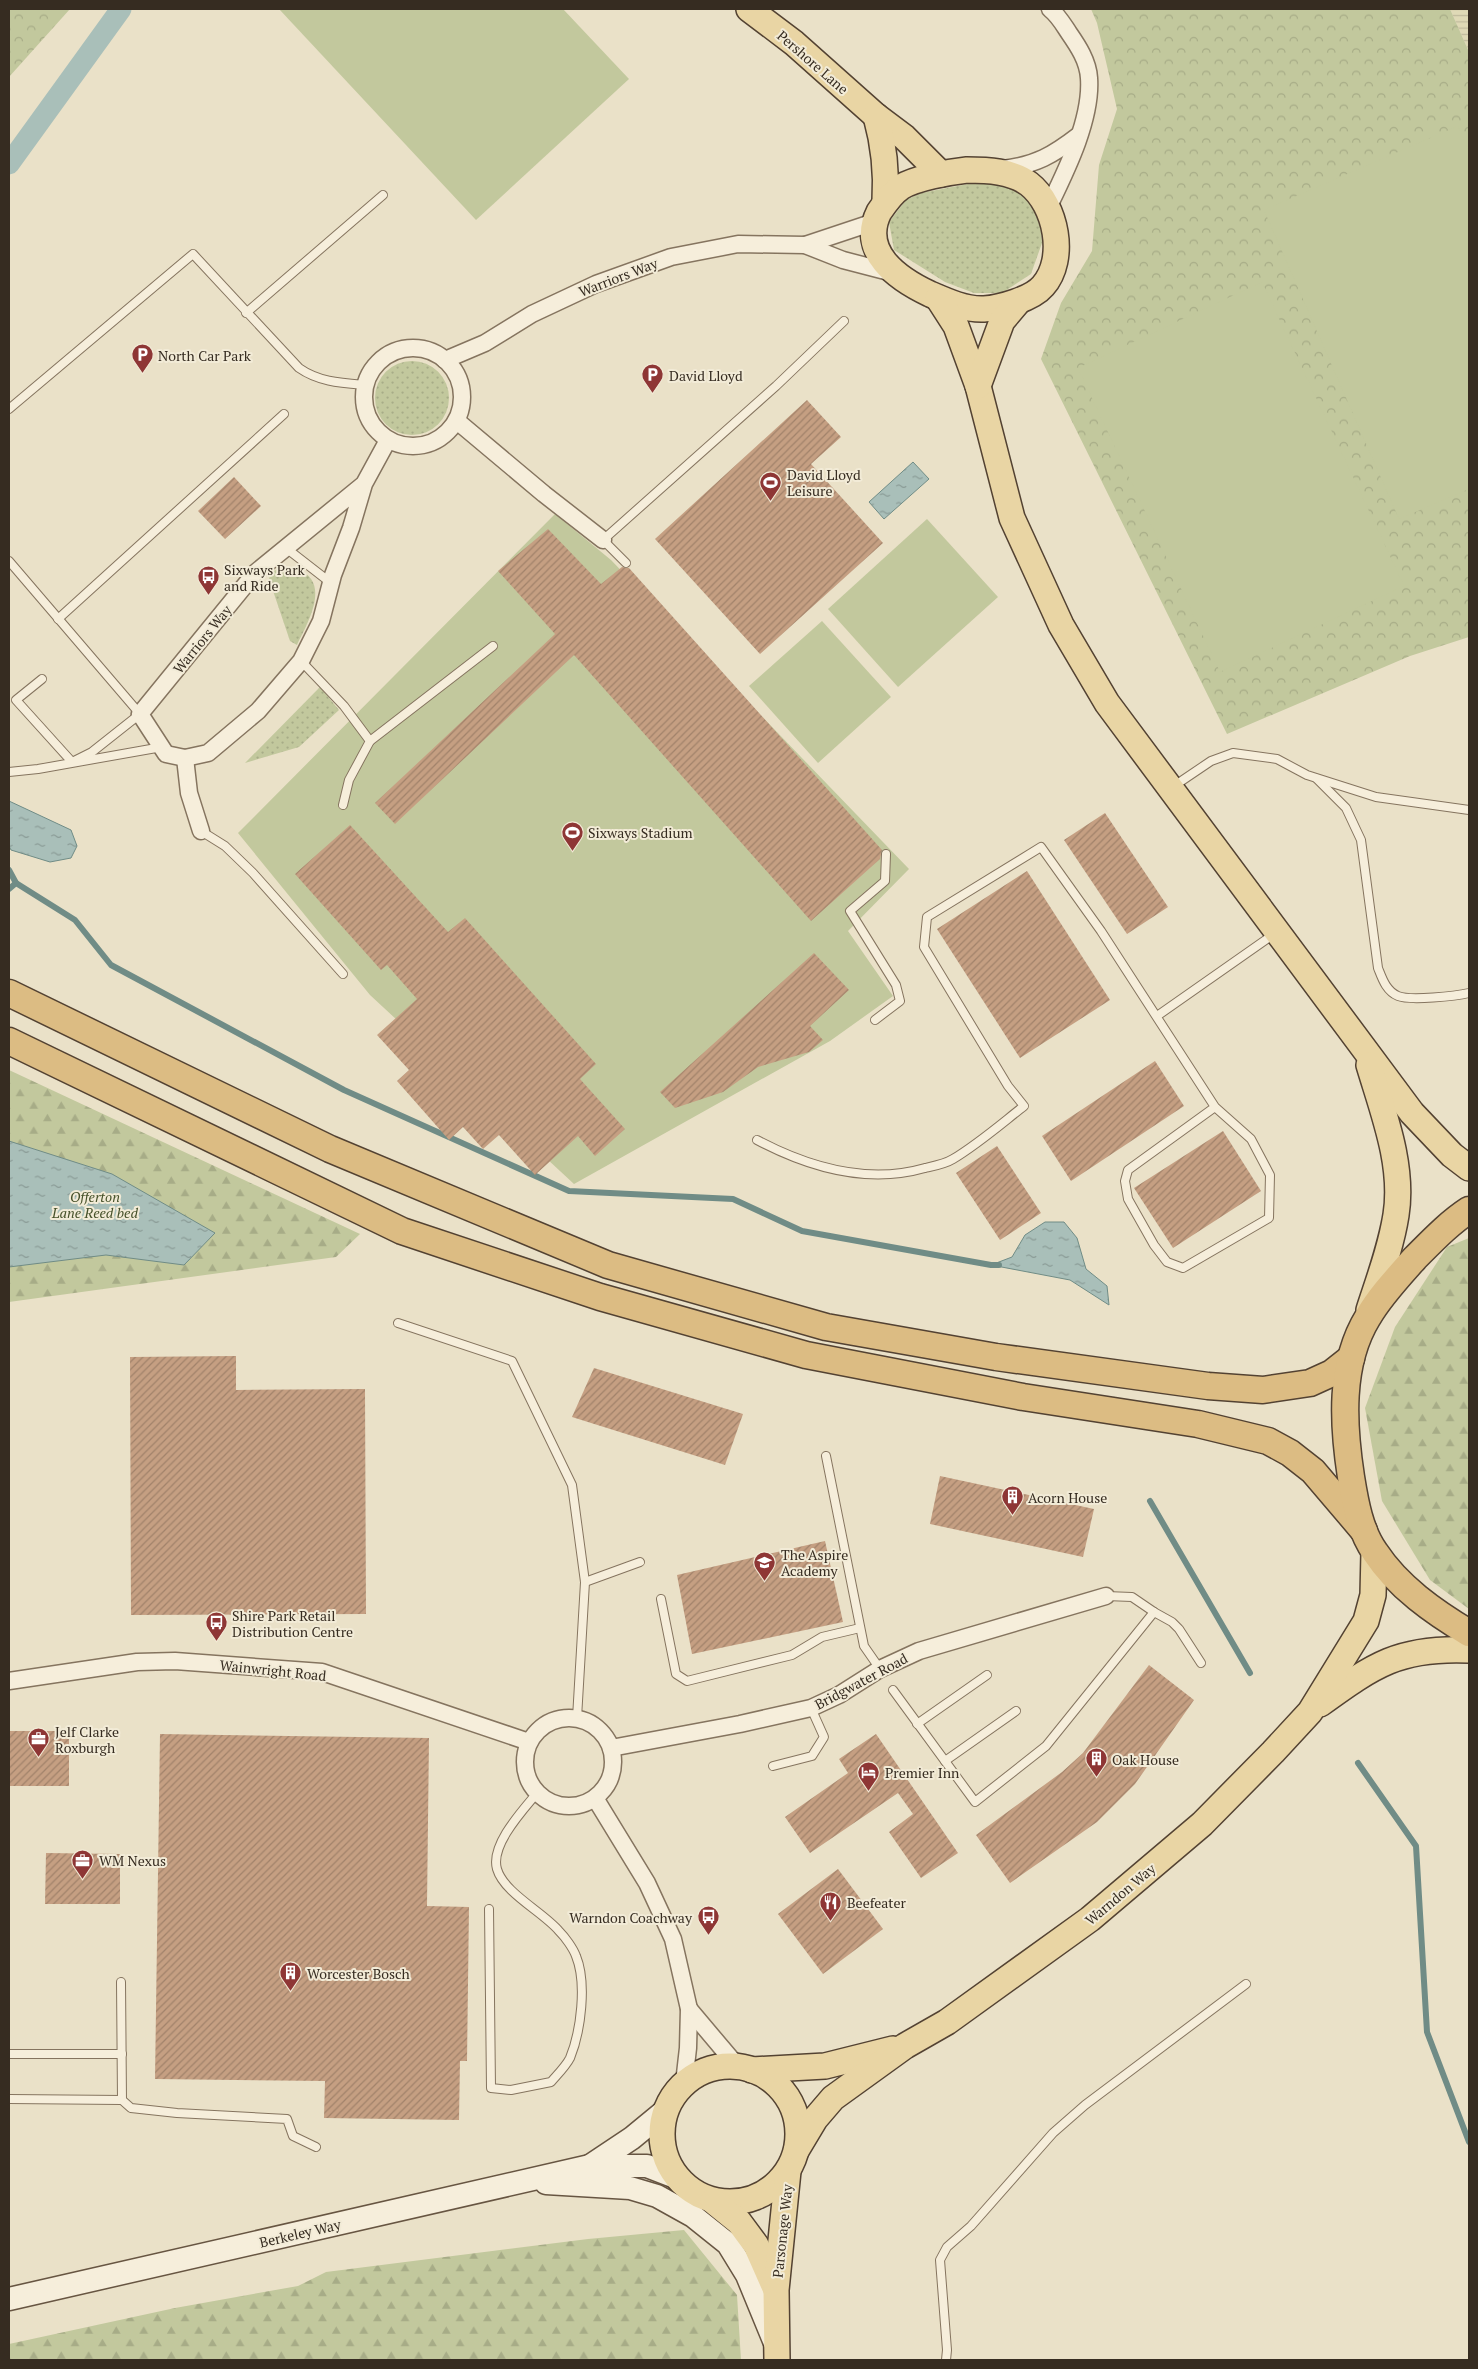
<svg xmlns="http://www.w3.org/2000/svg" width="1478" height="2369" font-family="'PT Serif',serif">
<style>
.farmland{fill:url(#farmland-rules)}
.grass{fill:url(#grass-dots)}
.forest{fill:url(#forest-firs)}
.park{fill:url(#park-crowns)}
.garden{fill:#c2c89d}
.water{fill:url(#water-ripples);stroke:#708c86}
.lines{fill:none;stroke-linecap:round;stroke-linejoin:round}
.stream{stroke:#708c86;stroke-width:6}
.canal{stroke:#a9bfb9;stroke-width:21}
.building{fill:url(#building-hatch)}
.service-casing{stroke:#85745f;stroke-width:10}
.minor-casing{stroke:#85745f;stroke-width:19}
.secondary-casing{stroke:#675542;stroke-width:25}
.primary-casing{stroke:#534232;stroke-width:28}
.trunk-casing{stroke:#534232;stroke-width:29}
.service{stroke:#f6eedb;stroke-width:8}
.minor{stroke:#f6eedb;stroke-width:16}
.secondary{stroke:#f6eedb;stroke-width:22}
.primary{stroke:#e9d5a4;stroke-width:25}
.trunk{stroke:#dcbc83;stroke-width:26}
.labels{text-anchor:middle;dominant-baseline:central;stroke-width:4;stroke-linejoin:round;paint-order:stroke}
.street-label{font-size:14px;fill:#362c21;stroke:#f2ebd7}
.poi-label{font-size:14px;fill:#362c21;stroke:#f2ebd7;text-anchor:start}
.park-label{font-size:14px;font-style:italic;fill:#46512a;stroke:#f2ebd7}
</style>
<defs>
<pattern id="farmland-rules" width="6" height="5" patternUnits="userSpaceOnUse" patternTransform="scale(1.25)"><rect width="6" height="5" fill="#dfd9b6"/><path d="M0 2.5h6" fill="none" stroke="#c0ba9c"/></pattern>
<pattern id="grass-dots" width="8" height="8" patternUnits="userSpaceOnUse" patternTransform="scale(1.25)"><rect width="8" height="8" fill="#c2c89d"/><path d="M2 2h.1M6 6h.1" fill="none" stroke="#a7ac87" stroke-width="1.8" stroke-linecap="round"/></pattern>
<pattern id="forest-firs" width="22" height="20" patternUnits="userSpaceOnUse" patternTransform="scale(1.25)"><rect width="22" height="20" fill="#c2c89d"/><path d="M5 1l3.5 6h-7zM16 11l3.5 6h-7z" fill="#a7ac87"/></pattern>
<pattern id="park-crowns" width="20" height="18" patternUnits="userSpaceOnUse" patternTransform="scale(1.25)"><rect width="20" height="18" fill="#c2c89d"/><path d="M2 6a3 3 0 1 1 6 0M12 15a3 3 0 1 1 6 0" fill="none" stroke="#a7ac87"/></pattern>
<pattern id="water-ripples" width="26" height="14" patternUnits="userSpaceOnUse" patternTransform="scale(1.25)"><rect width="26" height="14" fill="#a9bfb9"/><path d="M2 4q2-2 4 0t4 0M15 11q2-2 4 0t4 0" fill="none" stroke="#8a9b96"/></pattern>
<pattern id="building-hatch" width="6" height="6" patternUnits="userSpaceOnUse" patternTransform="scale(1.25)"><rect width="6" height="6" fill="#c59f82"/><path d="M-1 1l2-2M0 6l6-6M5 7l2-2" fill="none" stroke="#a1826a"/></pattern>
</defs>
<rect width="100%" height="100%" fill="#eae1c8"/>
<polygon class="farmland" points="1450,9 1469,9 1469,52"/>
<g class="grass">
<polygon points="973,183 1004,183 1027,199 1041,221 1042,243 1031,274 1002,293 974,293 945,282 894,250 889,222 906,200 921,193"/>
<circle cx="412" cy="398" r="37"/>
<path d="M281 568C287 569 295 569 301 571 331 585 306 626 297 645L290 641 269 579 271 572Z"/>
<polygon points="320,687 339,710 299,747 245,763"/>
</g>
<g class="forest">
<polygon points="9,1070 360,1234 336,1257 9,1302"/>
<polygon points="1469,1238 1469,1609 1430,1580 1382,1501 1365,1408 1395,1327 1447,1247"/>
<polygon points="684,2230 737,2295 741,2360 9,2360 9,2344 175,2308 298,2286 326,2272 588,2239"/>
</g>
<g class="park">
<polygon points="9,9 70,9 9,77"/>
<polygon points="1091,9 1450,9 1469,52 1469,637 1410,656 1227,734 1041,359 1061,303 1092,251 1099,165 1117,109 1097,23"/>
</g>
<g class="garden">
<polygon points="279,9 563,9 629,79 476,220"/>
<polygon points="1458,126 1469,151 1469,489 1399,519 1264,210"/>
<polygon points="1262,282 1404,586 1220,672 1078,368"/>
<polygon points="555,514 611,560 909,869 848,931 893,996 830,1041 574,1184 370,995 238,833"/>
<polygon points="927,519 998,597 898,687 828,609"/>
<polygon points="822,621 891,697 818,763 749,686"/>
</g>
<g class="water">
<polygon points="913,462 929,479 884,519 869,502"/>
<polygon points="9,801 71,830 77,846 71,858 50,862 11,850 9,846"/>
<polygon points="9,1141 112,1174 215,1233 184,1265 106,1255 9,1267"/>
<polygon points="1045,1222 1064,1222 1077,1238 1086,1269 1107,1286 1109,1305 1070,1280 991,1265 1012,1257 1025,1235"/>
</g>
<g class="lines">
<g class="stream">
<polyline points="9,870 16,883 75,920 111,965 344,1090 569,1191 733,1199 802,1231 991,1265 999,1265"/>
<polyline points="9,889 16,883"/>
<polyline points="1150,1501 1250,1673"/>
<polyline points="1358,1763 1416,1846 1427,2032 1469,2142"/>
</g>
<polyline class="canal" points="9,164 121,9"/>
</g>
<g class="building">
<polygon points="807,400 841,437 811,464 883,543 760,654 655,539"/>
<polygon points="234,477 261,506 225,539 198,511"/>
<polygon points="548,529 601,584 622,567 629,568 882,850 880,859 811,921 574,655 395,824 375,803 555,634 498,571"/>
<polygon points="1105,813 1168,907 1127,934 1064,840"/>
<polygon points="350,825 448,932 465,918 596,1064 580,1079 625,1129 595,1156 578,1136 535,1175 499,1135 483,1149 463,1127 449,1140 397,1081 409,1070 377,1035 417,999 387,965 381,970 295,874"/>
<polygon points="1027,871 1110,1000 1020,1058 937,929"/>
<polygon points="814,953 849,990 810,1026 823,1040 809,1052 758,1067 723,1092 675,1108 660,1092"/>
<polygon points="1155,1061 1184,1106 1071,1181 1042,1136"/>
<polygon points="1223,1131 1261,1191 1173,1248 1134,1188"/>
<polygon points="997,1146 1041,1213 1000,1240 956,1173"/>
<polygon points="236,1356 236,1390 365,1389 366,1614 131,1615 130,1357"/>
<polygon points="594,1368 743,1414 725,1465 572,1417"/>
<polygon points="940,1476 1094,1509 1083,1557 930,1524"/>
<polygon points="825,1541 843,1622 692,1654 677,1575"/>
<polygon points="1149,1665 1194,1700 1135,1784 1097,1822 1010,1883 976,1835 1062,1772 1083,1753"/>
<rect x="9" y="1731" width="60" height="55"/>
<polygon points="160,1734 429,1738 427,1906 469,1907 467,2061 460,2061 459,2120 324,2118 325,2081 155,2079"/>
<polygon points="876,1734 958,1853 921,1878 889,1832 913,1814 898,1793 810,1853 785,1817 848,1773 839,1759"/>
<polygon points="46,1853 120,1854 120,1904 45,1904"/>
<polygon points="838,1869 883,1929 823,1974 778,1914"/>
</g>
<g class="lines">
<defs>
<g id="service">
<polyline points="246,313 383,195"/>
<path d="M9 409 193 254 299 368C319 382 341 383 366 385"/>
<polyline points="286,548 331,583"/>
<polyline points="9,561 140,714 92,752 72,762"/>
<polyline points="626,563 603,540 776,386 844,321"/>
<polyline points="58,619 284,414"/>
<polyline points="301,661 344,706 370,741 349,780 343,805"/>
<polyline points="42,679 16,700 72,762"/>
<polyline points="370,741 493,646"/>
<polyline points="9,772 38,769 162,747"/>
<path d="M1317 779 1346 808 1361 840 1378 968C1382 978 1386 991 1398 996 1410 1001 1456 996 1469 993"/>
<polyline points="1174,786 1211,761 1233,753 1277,759 1307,775 1376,797 1469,810"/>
<polyline points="201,831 225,846 253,873 343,974"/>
<polyline points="1157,1016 1274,934"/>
<polyline points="875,1020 900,1001 896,985 850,911 885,881 886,854"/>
<path d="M757 1140C808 1167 866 1185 925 1168 934 1166 945 1164 953 1159 978 1144 1001 1124 1024 1106L1008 1086 924 947 927 917 1041 847 1101 931 1215 1107 1251 1139 1270 1175 1269 1218 1183 1268 1167 1262 1154 1245 1128 1199 1125 1181 1128 1170 1215 1107"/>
<polyline points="398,1323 512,1361 572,1485 585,1582 577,1718"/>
<polyline points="826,1456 864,1646 880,1669"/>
<polyline points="585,1582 640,1562"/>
<polyline points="1106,1596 1132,1597 1154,1612 1172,1622 1179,1629 1201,1663"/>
<polyline points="661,1599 676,1674 687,1681 792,1655 822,1637 860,1628"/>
<polyline points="893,1690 975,1802 1046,1746 1154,1612"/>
<polyline points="917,1724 987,1675"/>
<polyline points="945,1761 1016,1711"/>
<polyline points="773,1766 812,1756 824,1737 811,1708"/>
<path d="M489 1909 491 2088 511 2090 551 2082C557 2075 566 2066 570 2058 581 2031 587 1983 576 1956 573 1948 565 1937 559 1931 543 1912 504 1893 497 1869 490 1845 523 1810 537 1793"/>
<polyline points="121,1982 122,2100 131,2108 177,2113 287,2119 293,2136 316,2147"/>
<polyline points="9,2054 122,2054"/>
<polyline points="9,2099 122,2100"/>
<polyline points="946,2360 947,2350 940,2260 947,2247 971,2226 1053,2133 1085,2105 1246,1984"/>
</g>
<g id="minor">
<path d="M1003 169C1036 165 1053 155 1079 135"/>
<path d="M1049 206C1066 171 1092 119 1089 78 1088 61 1078 46 1069 33 1063 24 1058 15 1050 9"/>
<polyline points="805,245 874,222"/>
<circle cx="413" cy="397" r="49"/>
<polyline points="445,360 485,343 532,314 596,284 671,257 738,244 805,245 843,260 893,273"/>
<polyline points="457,421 544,494 603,540"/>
<polyline points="364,484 255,573 140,714 166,754 185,758 208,753 258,711 301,661 321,621 333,575 351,528 364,484 388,440"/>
<polyline points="185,758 189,793 201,831"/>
<polyline points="9,1681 137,1662 175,1661 322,1672 529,1742"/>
<circle cx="569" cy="1762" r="44"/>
<polyline points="611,1748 740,1724 811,1708 839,1695 880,1669 919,1651 1106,1596"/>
<polyline points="595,1798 647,1883 673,1939 689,2009 688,2048 684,2083"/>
<polyline points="689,2009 738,2067"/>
</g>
<g id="secondary">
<polyline points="590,2166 632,2138 666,2110"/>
<polyline points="546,2183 630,2188 657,2196 693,2216 728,2244 747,2275 775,2343"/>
<polyline points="9,2299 590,2166 647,2166 678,2178"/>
</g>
<g id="primary">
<polyline points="749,9 794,43 876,116 904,137 941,174"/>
<path d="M876 116C884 145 887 171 885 201"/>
<path d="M967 170C987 170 1012 171 1029 184 1056 205 1067 259 1043 286 1032 299 1000 308 984 309 966 310 946 301 930 294 898 279 859 252 879 212 885 203 892 193 901 187 916 178 949 172 967 170Z"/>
<polyline points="938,298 956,326 978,386 1012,518 1061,625 1107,703 1412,1113 1452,1155 1469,1168"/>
<polyline points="978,386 1002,321 1018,302"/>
<path d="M1369 1065C1383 1112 1404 1165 1396 1215 1391 1247 1379 1279 1369 1310"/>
<path d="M1320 1704C1374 1665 1399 1647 1469 1650"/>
<circle cx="730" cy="2134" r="68"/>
<polyline points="752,2070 825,2066 893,2049"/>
<polyline points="797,2149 815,2119 833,2098 905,2046 947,2022 1090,1919 1202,1824 1273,1752 1310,1712 1366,1621 1373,1595 1374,1552"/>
<polyline points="713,2201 739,2222 756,2245 775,2288"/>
<polyline points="777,2360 776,2290 788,2171"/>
</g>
<g id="trunk">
<polyline points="9,993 330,1149 608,1265 826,1327 996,1357 1208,1386 1263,1390 1310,1383 1332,1373 1351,1358"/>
<polyline points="9,1041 402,1231 600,1297 806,1355 1023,1397 1198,1424 1268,1441 1290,1453 1313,1471 1364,1531"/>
<path d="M1469 1210C1449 1223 1432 1241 1415 1258 1399 1276 1380 1296 1368 1317 1339 1364 1343 1425 1351 1477 1355 1502 1360 1531 1375 1552 1398 1587 1434 1612 1469 1633"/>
</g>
</defs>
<use href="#service" class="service-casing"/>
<use href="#minor" class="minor-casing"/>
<use href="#secondary" class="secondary-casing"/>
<use href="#primary" class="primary-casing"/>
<use href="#trunk" class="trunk-casing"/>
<use href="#service" class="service"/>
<use href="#minor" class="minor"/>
<use href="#secondary" class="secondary"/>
<use href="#primary" class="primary"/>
<use href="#trunk" class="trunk"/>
</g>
<defs>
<symbol id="parking-pin" viewBox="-11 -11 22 30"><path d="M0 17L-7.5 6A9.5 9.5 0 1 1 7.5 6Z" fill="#8e3635" stroke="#f2ebd7"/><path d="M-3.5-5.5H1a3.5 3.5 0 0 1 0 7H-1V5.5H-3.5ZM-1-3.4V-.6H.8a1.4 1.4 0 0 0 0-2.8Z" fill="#fff"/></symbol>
<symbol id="stadium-pin" viewBox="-11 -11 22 30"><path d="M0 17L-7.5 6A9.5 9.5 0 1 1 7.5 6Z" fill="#8e3635" stroke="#f2ebd7"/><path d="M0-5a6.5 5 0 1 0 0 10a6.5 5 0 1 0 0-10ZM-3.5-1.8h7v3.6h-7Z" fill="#fff"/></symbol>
<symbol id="bus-pin" viewBox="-11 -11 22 30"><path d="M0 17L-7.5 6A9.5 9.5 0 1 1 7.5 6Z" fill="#8e3635" stroke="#f2ebd7"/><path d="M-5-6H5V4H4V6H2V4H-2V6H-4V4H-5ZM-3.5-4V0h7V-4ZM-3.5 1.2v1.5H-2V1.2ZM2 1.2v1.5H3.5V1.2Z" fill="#fff"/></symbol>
<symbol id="building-pin" viewBox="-11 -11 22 30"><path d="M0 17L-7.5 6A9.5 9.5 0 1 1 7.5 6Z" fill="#8e3635" stroke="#f2ebd7"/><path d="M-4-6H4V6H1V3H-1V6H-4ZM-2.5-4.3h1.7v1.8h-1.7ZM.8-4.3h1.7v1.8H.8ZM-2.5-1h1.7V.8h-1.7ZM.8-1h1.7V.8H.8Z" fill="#fff"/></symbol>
<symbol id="school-pin" viewBox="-11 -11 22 30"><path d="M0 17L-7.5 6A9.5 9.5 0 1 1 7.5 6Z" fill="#8e3635" stroke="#f2ebd7"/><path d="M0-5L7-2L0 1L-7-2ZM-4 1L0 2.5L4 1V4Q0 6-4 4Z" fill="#fff"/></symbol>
<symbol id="office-pin" viewBox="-11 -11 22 30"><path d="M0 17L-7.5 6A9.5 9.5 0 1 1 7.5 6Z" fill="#8e3635" stroke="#f2ebd7"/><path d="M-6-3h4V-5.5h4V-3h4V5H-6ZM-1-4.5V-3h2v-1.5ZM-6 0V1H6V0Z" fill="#fff"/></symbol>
<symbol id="hotel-pin" viewBox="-11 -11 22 30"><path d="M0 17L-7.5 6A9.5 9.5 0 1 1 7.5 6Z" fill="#8e3635" stroke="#f2ebd7"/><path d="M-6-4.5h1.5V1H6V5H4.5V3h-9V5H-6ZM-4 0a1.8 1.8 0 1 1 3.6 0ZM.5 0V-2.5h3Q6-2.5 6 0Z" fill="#fff"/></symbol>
<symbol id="restaurant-pin" viewBox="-11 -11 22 30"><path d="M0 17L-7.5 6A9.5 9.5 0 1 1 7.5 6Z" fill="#8e3635" stroke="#f2ebd7"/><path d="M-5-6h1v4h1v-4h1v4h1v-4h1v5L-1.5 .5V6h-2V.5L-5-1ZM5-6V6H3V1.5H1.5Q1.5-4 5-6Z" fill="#fff"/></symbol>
</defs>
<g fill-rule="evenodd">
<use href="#parking-pin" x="130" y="342" width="25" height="34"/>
<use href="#parking-pin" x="640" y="362" width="25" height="34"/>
<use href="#stadium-pin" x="758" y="470" width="25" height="34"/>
<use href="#bus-pin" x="196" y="564" width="25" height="34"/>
<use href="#stadium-pin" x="560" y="820" width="25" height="34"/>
<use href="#building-pin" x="1000" y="1484" width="25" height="34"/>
<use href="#school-pin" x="752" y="1550" width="25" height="34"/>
<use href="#bus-pin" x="204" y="1610" width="25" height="34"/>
<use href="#office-pin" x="26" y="1726" width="25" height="34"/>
<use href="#building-pin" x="1084" y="1746" width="25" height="34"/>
<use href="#hotel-pin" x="856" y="1760" width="25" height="34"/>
<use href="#office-pin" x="70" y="1848" width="25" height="34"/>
<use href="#restaurant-pin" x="818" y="1890" width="25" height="34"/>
<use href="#bus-pin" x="696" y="1904" width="25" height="34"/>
<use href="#building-pin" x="278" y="1960" width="25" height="34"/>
</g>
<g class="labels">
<g class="street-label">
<text transform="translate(813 62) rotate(41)">Pershore Lane</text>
<text transform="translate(618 277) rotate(-21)">Warriors Way</text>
<text transform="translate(202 639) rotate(-51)">Warriors Way</text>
<text transform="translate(273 1670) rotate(6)">Wainwright Road</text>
<text transform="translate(861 1681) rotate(-28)">Bridgwater Road</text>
<text transform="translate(1120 1894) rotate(-40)">Warndon Way</text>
<text transform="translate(782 2231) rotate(-84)">Parsonage Way</text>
<text transform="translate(300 2233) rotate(-13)">Berkeley Way</text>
</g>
<g class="poi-label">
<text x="158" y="355">North Car Park</text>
<text x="669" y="375">David Lloyd</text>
<text x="787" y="474">David Lloyd<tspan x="787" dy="16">Leisure</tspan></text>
<text x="224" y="569">Sixways Park<tspan x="224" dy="16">and Ride</tspan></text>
<text x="588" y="832">Sixways Stadium</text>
<text x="1028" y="1497">Acorn House</text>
<text x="781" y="1554">The Aspire<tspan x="781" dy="16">Academy</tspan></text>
<text x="232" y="1615">Shire Park Retail<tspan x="232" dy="16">Distribution Centre</tspan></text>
<text x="55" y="1731">Jelf Clarke<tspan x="55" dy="16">Roxburgh</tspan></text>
<text x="1112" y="1759">Oak House</text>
<text x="885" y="1772">Premier Inn</text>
<text x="99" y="1860">WM Nexus</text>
<text x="847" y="1902">Beefeater</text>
<text x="692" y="1917" text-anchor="end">Warndon Coachway</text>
<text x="307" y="1973">Worcester Bosch</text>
</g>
<g class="park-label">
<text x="95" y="1196">Offerton<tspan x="95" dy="16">Lane Reed bed</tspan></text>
</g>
</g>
<rect width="1478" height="2369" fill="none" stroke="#362c21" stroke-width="20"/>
</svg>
